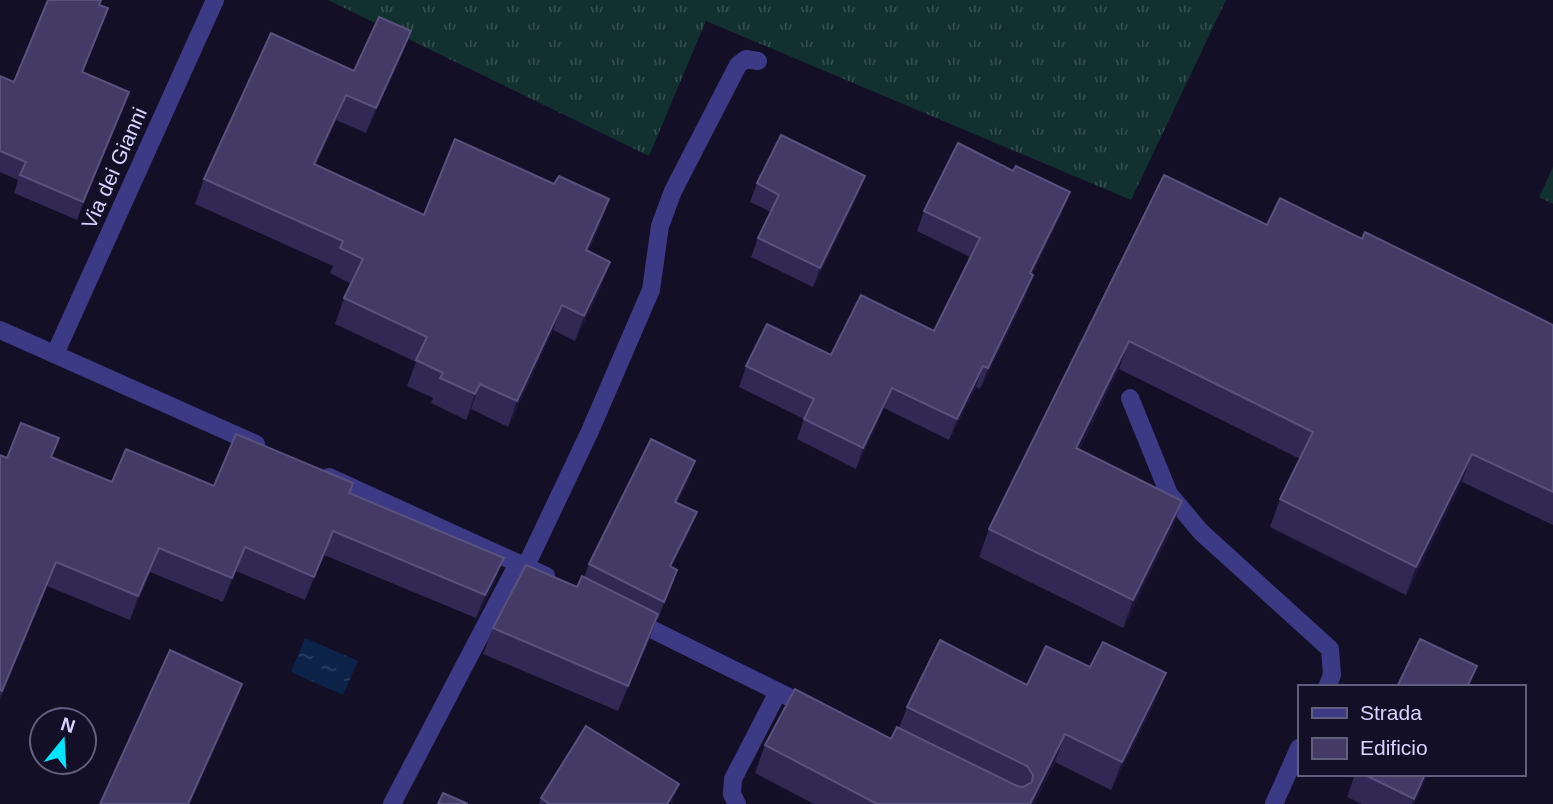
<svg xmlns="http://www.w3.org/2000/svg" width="1553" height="804" font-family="Helvetica,sans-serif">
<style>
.grass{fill:url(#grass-tufts)}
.water{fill:url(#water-ripples)}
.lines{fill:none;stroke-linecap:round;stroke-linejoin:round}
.minor{stroke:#3d3a85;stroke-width:18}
.wall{fill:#312854}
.shaded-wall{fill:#1d163a}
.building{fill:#433a66;stroke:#5a527e;stroke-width:2}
.labels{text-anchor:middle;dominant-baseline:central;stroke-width:7;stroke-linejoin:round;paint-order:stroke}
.street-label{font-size:21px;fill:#d9d4ff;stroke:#130f26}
</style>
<defs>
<pattern id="grass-tufts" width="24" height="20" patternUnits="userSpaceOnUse" patternTransform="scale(1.75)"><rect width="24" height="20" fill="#12302f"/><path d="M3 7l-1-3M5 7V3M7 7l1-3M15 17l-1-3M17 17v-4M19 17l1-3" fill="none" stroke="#344d4e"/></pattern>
<pattern id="water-ripples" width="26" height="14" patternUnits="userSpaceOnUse" patternTransform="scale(1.75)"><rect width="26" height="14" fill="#0c2248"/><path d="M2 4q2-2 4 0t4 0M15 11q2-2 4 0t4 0" fill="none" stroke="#2f4163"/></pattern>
</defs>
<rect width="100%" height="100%" fill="#130f26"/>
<g class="grass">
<polygon points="328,0 1226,0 1131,200 706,21 649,156"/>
<polygon points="1553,167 1553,204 1539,197"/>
</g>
<polygon class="water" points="305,638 358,661 343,695 291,672"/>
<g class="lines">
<g class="minor">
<polyline points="0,330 256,444"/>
<polyline points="55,354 215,0"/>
<polyline points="1130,398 1169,494 1201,532 1330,649 1332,675 1327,687"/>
<polyline points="329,477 546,576"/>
<polyline points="526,566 590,431 651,290 660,226 673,191 738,65 746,59 758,61"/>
<polyline points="633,620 809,707"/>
<polyline points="392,804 518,563"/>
<polyline points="737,804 732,794 733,779 778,692"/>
<polyline points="1274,804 1299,748"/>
</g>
</g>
<g class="wall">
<polygon points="48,0 102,0 100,5 108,8 83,72 129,92 77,220 14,193 18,180 0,172 0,76 14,82"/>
<polygon points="411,31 401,57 366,133 336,120 316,165 424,215 600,225 588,251 601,287 575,341 553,330 508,427 471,409 466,420 431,403 433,398 407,386 416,362 335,324 344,298 351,284 330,273 333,266 195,204 204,179"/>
<polygon points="1164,175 1267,225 1553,325 1553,525 1462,482 1406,595 1270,527 1280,499 1300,459 1119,369 1079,450 1172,529 1123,628 979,557 989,529"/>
<polygon points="757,183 858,195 813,287 751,257 758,238 771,212 750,202"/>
<polygon points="924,211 1062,213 1032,274 1026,296 980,389 976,387 949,440 884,408 856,469 797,439 804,419 739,387 746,366 831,355 934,331 970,257 917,231"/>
<polygon points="0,455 7,458 52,457 112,482 349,493 495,582 476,618 324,555 305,600 236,571 223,602 150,572 130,620 47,586 0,700"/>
<polygon points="689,479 677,502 690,530 671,567 671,587 658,619 657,619 649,640 618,711 483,654 493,628 577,587 584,577 589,564"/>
<polygon points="1027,685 1155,701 1111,790 1055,762 1034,804 814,804 755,773 765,745 891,739 899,728 907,707"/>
<polygon points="1355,774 1428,774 1414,804 1362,804 1347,797"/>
<polygon points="541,798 672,804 539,804"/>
</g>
<g class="shaded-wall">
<polygon points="411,31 401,57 366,133 376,108"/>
<polygon points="129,92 123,110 77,220 83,202"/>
<polygon points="346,95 336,120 305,189 314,164"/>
<polygon points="865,176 858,195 813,287 820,268"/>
<polygon points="1070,192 1062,213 1022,294 1030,273"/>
<polygon points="609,199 600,225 576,275 586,250"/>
<polygon points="610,262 601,287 575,341 584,316"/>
<polygon points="1033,275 1026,296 980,389 988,368"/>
<polygon points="562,305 553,330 508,427 517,401"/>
<polygon points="1129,341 1119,369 1066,476 1076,448"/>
<polygon points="983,366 976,387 949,440 957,419"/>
<polygon points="480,384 471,409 466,420 475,394"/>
<polygon points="892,388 884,408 856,469 863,448"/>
<polygon points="1472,454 1462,482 1406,595 1416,567"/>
<polygon points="695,461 689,479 669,519 675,502"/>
<polygon points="1182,501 1172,529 1123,628 1133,600"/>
<polygon points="697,512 690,530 663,584 670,566"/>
<polygon points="333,531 324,555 305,600 314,577"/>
<polygon points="245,547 236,571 223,602 232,578"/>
<polygon points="159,548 150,572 130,620 138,596"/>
<polygon points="504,558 495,582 476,618 485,595"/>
<polygon points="56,562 47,586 0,700 0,697"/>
<polygon points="677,570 671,587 658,619 664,602"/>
<polygon points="658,614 649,640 618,711 628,686"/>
<polygon points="1166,673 1155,701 1111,790 1122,762"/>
<polygon points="242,684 233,709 190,804 188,804"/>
<polygon points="1065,734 1055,762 1034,804 1030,804"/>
<polygon points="1425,774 1428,774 1414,804 1412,804"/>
<polygon points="679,784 672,804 667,804"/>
</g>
<g class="building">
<polygon points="48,0 101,0 99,5 108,8 82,72 129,92 83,202 20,175 26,162 0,151 0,76 14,82"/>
<polygon points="379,17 411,31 376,108 346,95 314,164 424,215 455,139 554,184 559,176 609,199 586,250 610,262 584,316 562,305 517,401 480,384 475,394 440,378 443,373 416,360 427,337 344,298 363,259 340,248 343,241 204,179 271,33 354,71"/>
<polygon points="781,135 865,176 820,268 758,238 779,195 757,183"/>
<polygon points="958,143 1013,171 1016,166 1070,192 1030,273 1033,275 988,368 983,366 957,419 892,388 863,448 804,419 814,399 746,366 767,324 831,355 861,295 934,331 980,238 924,211"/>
<polygon points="1164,175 1267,225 1280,198 1362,239 1365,232 1553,325 1553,492 1472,454 1416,567 1280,499 1313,432 1129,341 1076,448 1182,501 1133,600 989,529"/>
<polygon points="21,423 59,438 51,457 112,482 126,449 214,486 236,434 353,483 349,493 504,558 485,595 333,531 314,577 245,547 232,578 159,548 138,596 56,562 2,691 0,690 0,455 7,458"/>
<polygon points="651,439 695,461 675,502 697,512 670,566 677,570 664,602 589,564"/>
<polygon points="526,565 577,587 582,576 658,614 628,686 493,628"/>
<polygon points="1420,639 1477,666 1467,687 1397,687"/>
<polygon points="940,640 1027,685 1046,646 1090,667 1103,642 1166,673 1122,762 1065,734 1030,804 877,804 765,745 795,689 891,739 897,727 1017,786 1023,787 1032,782 1033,775 1027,766 907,707"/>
<polygon points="170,650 242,684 188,804 100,804"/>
<polygon points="586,726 679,784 667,804 550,804 541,798"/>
<polygon points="1363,774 1425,774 1414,799"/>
<polygon points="443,793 468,804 438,804"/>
</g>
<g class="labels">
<g class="street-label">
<text transform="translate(114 168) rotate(-66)">Via dei Gianni</text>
</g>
</g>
<rect x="1298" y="685" width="228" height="91" fill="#130f26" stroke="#625e7d" stroke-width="2"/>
<rect x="1312" y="708" width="35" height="10" fill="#3d3a85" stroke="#625e7d" stroke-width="2"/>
<text x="1360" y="720" font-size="21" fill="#d9d4ff">Strada</text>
<rect x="1312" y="738" width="35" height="21" fill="#433a66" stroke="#625e7d" stroke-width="2"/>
<text x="1360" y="755" font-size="21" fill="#d9d4ff">Edificio</text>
<g transform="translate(63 741) rotate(18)"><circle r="33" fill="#130f26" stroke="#625e7d" stroke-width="2"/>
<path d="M0-5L12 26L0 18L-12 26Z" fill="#00e5ff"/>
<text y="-10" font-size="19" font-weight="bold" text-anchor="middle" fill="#d9d4ff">N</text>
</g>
</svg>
